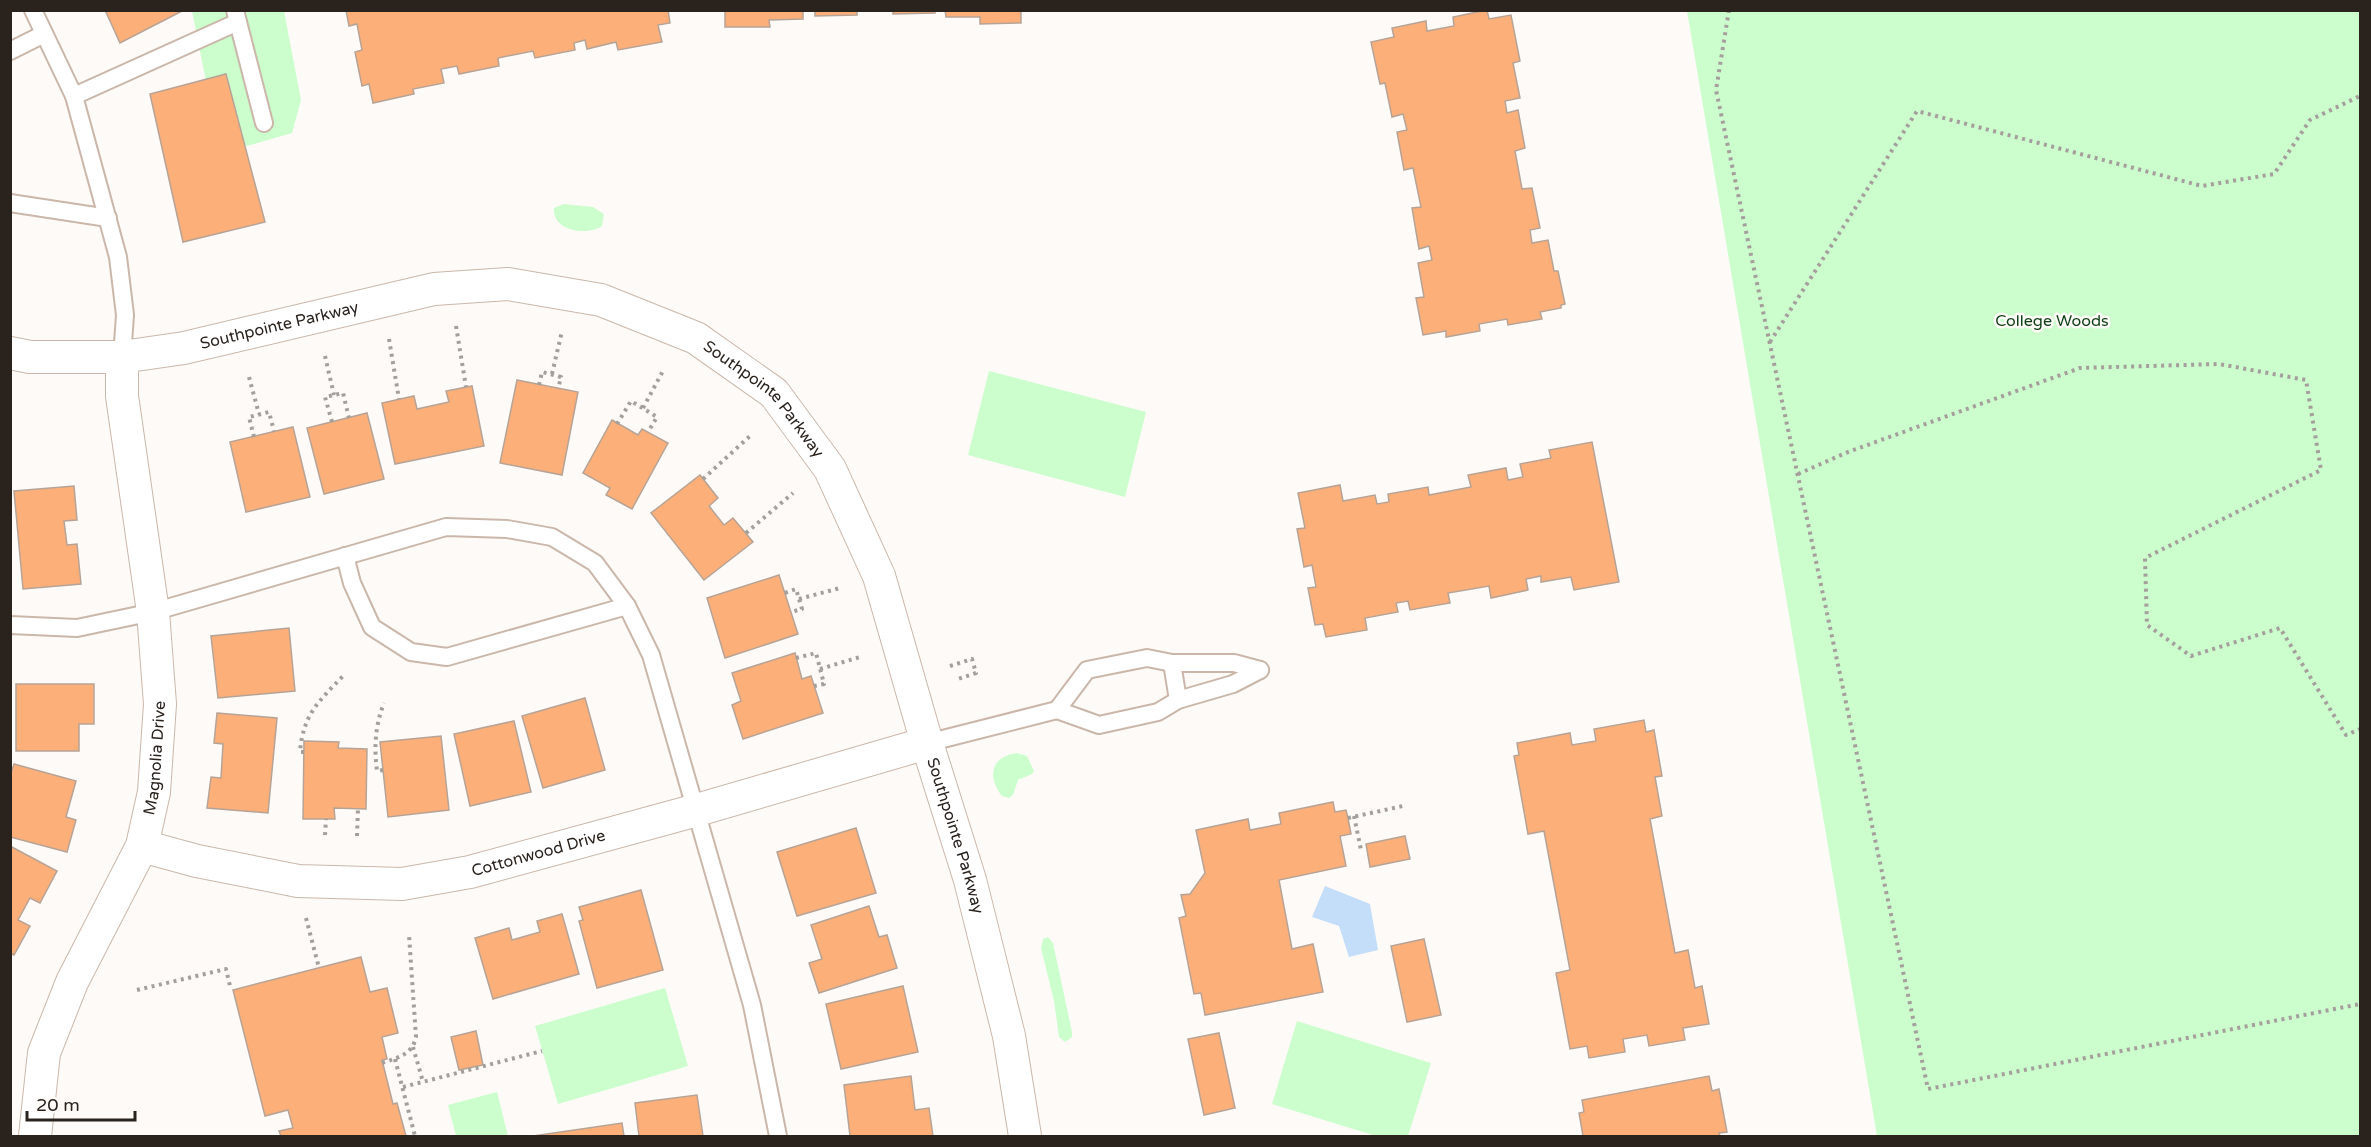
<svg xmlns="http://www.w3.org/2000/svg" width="2371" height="1147" font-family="'Varela Round',sans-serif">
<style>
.green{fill:#cbfdcd}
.water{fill:#c4ddf8}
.building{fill:#fdaf7a;stroke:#b7a396;stroke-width:1.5}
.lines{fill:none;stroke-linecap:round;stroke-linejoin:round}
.service-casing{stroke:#cbb7aa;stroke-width:20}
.minor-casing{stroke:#cbb7aa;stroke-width:34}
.path{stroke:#a49f9b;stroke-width:4;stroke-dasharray:3 4.5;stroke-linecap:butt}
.service{stroke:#fff;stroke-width:16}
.minor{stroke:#fff;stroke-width:32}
.labels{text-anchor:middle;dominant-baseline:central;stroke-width:5;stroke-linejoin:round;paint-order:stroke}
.park-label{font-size:16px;fill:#0d3f15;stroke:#fefaf7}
.street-label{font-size:16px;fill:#29221d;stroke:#fefaf7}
</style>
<rect width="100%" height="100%" fill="#fefaf7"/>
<g class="green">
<polygon points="192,11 284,11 301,100 292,133 247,146 214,122"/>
<polygon points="1687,11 2360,11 2360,1136 1877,1136"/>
<path d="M564 204 593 207 604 214 602 226C588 236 552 232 554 208Z"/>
<polygon points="989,371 1146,412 1125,497 968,455"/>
<path d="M1017 753 1027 756 1034 771 1032 774 1018 780 1013 795 1009 798 1002 796C987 777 990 757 1017 753Z"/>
<polygon points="1048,937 1053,943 1072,1032 1072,1037 1065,1042 1059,1037 1054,1001 1041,948 1043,939"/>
<polygon points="665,988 688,1066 558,1104 535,1026"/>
<polygon points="1297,1021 1431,1063 1408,1136 1376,1136 1272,1104"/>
<polygon points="497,1092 508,1136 456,1136 448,1105"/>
</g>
<polygon class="water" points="1325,886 1370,904 1378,950 1349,957 1339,926 1312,917"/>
<g class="building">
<polygon points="105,10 184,10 120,43"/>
<polygon points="346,10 668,10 670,23 658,25 662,42 618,50 616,42 587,49 585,40 574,43 575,50 535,58 533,51 498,58 499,66 459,74 457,66 441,69 444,83 413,89 414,94 373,103 369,84 362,86 355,52 362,50 357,24 349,26"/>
<polygon points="725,10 803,10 803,19 769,20 770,27 725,27"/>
<polygon points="815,10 857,10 857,15 815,16"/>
<polygon points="893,10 935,10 935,13 893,14"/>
<polygon points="945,10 1021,10 1021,23 980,24 980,17 946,17"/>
<polygon points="1487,10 1489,19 1511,15 1520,61 1513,63 1520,98 1505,101 1507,113 1518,110 1525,148 1515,151 1522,189 1532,188 1540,228 1530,230 1532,243 1548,240 1554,271 1558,271 1565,304 1561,305 1561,308 1540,312 1542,319 1508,325 1507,319 1479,324 1480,331 1446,337 1446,331 1423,335 1416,298 1424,297 1418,263 1432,260 1429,246 1419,249 1412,208 1421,207 1413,168 1404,170 1397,132 1407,130 1403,114 1392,117 1385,83 1380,84 1371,42 1394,37 1392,28 1426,21 1427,31 1454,26 1453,17"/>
<polygon points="226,74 265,222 183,242 150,94"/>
<polygon points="517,380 578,392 562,475 500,463"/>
<polygon points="472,386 484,446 395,464 382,403 414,396 417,409 449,402 446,391"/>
<polygon points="367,413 384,479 324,494 307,428"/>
<polygon points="612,420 638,435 642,429 668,443 632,509 606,495 610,488 583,473"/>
<polygon points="293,427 310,497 246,512 230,442"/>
<polygon points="1592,442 1619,582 1574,590 1571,577 1541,582 1541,576 1526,579 1528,590 1491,598 1489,586 1448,593 1450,603 1410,610 1408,601 1396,603 1398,612 1365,618 1367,630 1326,637 1323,624 1315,625 1308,588 1316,587 1312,565 1304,567 1297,529 1305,528 1298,493 1340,485 1343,501 1375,495 1377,504 1389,502 1388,494 1428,487 1429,495 1471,487 1468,475 1506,468 1508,480 1523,477 1520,464 1551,458 1549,450"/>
<polygon points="700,475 718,498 709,506 724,525 733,518 753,542 704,580 651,513"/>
<polygon points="74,486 77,520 64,521 67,545 77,544 81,584 23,589 14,491"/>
<polygon points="779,575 798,634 725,658 707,598"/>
<polygon points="289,628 295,691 218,698 211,636"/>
<polygon points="795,653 802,679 811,676 823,713 743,739 732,705 741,701 732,673"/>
<polygon points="16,684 94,684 94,724 79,724 79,751 16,751"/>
<polygon points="585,698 605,770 543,788 522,716"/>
<polygon points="217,713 277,718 268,813 207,808 211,777 221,778 223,744 214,743"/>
<polygon points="1644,720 1646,732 1654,730 1662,776 1655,777 1662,816 1650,819 1675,953 1688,950 1695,988 1702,986 1709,1024 1683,1028 1685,1040 1649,1046 1647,1035 1623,1039 1625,1052 1589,1058 1587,1046 1570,1049 1556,973 1570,970 1544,831 1528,834 1514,756 1519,755 1517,743 1570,733 1572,745 1596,741 1594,729"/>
<polygon points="514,721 531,792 470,806 454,734"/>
<polygon points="441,736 449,810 388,817 380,742"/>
<polygon points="304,741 339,742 338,748 367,749 366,809 334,808 335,819 303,819"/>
<polygon points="14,764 76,781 66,817 76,820 67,852 10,837 10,776"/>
<polygon points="1333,802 1335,812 1346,810 1348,818 1351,834 1340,836 1346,866 1279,880 1292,949 1313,944 1323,992 1205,1015 1201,993 1194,994 1179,918 1186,916 1181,895 1190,894 1205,873 1196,830 1248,819 1250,830 1281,824 1279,813"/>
<polygon points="856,828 876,893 797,916 777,852"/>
<polygon points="1405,836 1410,859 1370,867 1366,844"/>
<polygon points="10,846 57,871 40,903 30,898 18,920 30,926 14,955 10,953"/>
<polygon points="641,890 663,970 597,988 579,921 583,920 579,907"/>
<polygon points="869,906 879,937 887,935 897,968 819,993 809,963 822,959 811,925"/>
<polygon points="562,914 579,974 493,999 475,938 509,928 512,940 540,932 537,921"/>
<polygon points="1424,939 1441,1015 1407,1022 1391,946"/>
<polygon points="361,957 370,992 387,988 398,1033 382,1037 387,1059 382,1060 393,1104 397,1103 406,1136 281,1136 279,1131 293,1128 288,1110 265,1116 233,990"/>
<polygon points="903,986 918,1052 841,1069 826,1004"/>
<polygon points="476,1031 483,1065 459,1070 451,1037"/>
<polygon points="1219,1033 1235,1108 1204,1115 1188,1039"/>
<polygon points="911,1076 915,1110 929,1108 933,1136 850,1136 844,1085"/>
<polygon points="1709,1076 1712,1091 1719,1089 1727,1132 1719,1133 1720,1136 1583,1136 1579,1113 1584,1112 1582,1100"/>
<polygon points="697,1095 703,1136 639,1136 635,1103"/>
<polygon points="622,1123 624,1136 533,1136"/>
</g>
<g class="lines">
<defs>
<g id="service">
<polyline points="33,10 74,96 118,257 125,315 122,357"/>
<polyline points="238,22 264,123"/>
<polyline points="10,51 44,34"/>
<polyline points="74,96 238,22 235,10"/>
<polyline points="10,203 108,218"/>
<polyline points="345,556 352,583 372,627 411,652 447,657 627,606"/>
<polyline points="10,625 77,628 153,612 446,527 507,529 552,537 595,563 627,606 651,655 752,1005 778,1136"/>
<polyline points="1172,663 1178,700"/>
<polyline points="1057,710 1087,670 1147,658 1172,663 1234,663 1260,670"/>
<polyline points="927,743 1057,710 1099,725 1158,712 1178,700 1233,684 1260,670"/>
</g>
<g id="minor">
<path id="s1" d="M10 353 30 357H122L184 348 434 289 508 284 601 300 696 338 774 393 830 469 879 576 927 743 970 880 1009 1036 1025 1136"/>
<path id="s2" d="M142 846 197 861 298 881 402 884 470 872 697 810 927 743"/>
<path id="s3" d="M35 1136 44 1053 72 982 142 846 154 792 160 704 153 612 122 396V357"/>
</g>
</defs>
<use href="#service" class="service-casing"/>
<use href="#minor" class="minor-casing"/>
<g class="path">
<polyline points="1729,10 1716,90 1928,1089 2360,1004"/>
<polyline points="456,326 466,387"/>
<polyline points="389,339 399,399"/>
<polyline points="1770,342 1917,111 2202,186 2274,174 2310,120 2360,96"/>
<polyline points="325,356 334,395"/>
<polyline points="552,374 562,331"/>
<polyline points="249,377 259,414"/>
<polyline points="539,385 542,372 561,377 558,389"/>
<polyline points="643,408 664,369"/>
<polyline points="332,422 325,397 343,393 349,418"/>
<polyline points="617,424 631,401 657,417 648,432"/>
<polyline points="254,437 249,417 269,412 274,431"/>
<polyline points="1798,474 1848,452 2080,368 2219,364 2306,380 2321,470 2145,558 2147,625 2191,656 2280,628 2346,735 2360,729"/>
<polyline points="703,479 750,436"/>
<polyline points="746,533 793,493"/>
<polyline points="785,593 796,589 802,609 791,612"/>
<polyline points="799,599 840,588"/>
<polyline points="796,658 816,653 824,684 814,686"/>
<polyline points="950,666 972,659 976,673 955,680"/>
<polyline points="820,669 860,657"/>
<path d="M304 752H300C303 715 318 702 343 676"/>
<path d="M383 770 377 771C374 747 375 726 384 703"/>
<polyline points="1354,816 1361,850"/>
<polyline points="1348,818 1403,806"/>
<polyline points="325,835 326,819"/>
<polyline points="357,836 358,809"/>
<polyline points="306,918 319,968"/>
<polyline points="137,990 226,969 230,986"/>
<polyline points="413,1047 423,1082"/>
<polyline points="395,1059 415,1136"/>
<path d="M382 1063C399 1057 412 1055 416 1037L409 935"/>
<polyline points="403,1087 542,1051"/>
</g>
<use href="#service" class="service"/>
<use href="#minor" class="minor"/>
</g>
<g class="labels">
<g class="park-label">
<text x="2052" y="321">College Woods</text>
</g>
<g class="street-label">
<text stroke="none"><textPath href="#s1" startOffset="273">Southpointe Parkway</textPath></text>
<text stroke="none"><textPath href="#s1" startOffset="795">Southpointe Parkway</textPath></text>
<text stroke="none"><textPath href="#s3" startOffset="402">Magnolia Drive</textPath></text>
<text stroke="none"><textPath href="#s1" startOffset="1281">Southpointe Parkway</textPath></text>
<text stroke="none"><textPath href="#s2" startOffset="404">Cottonwood Drive</textPath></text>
</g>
</g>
<rect width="2371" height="1147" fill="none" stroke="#29221d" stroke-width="24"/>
<path d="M27 1111v9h108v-9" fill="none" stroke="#29221d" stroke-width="3"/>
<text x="36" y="1111" font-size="18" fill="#29221d" stroke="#fefaf7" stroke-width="4.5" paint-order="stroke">20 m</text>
</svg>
